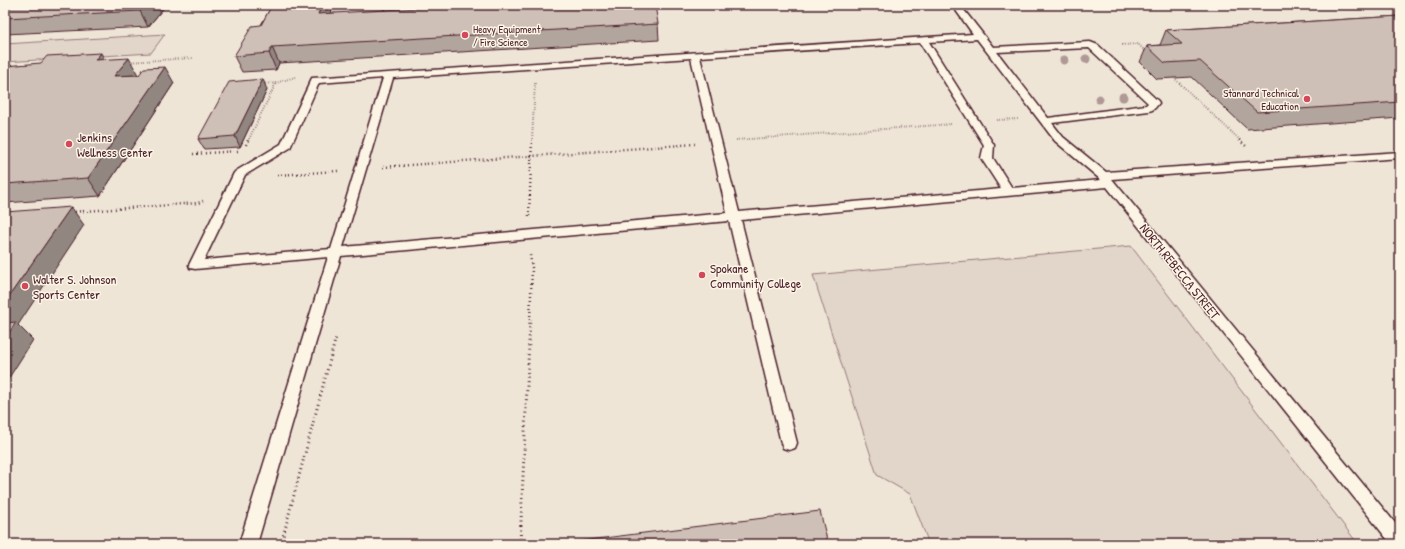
<svg xmlns="http://www.w3.org/2000/svg" width="1405" height="549" font-family="'Patrick Hand',sans-serif">
<style>
.built{fill:#eee5d7}
.green{fill:#e2d5ca;stroke:#967a7a}
.lines{fill:none;stroke-linecap:round;stroke-linejoin:round}
.lane-casing{stroke:#4a1f2b;stroke-width:3}
.path-far2{stroke:#4a1f2b;stroke-width:2;stroke-dasharray:0.5 2;stroke-linecap:butt}
.path-far1{stroke:#4a1f2b;stroke-width:2.5;stroke-dasharray:1 3;stroke-linecap:butt}
.path{stroke:#4a1f2b;stroke-width:3;stroke-dasharray:1 3.5;stroke-linecap:butt}
.lane{fill:#fcf5e5;fill-rule:evenodd}
.tree{fill:#af9895}
.wall{fill:#b2a59d;stroke:#4a1f2b}
.shaded-wall{fill:#918680;stroke:#4a1f2b}
.building{fill:#cfc0b7;stroke:#4a1f2b}
.poi-dot{fill:#d1495b;stroke:#fcf5e5;stroke-width:1.5}
.labels{text-anchor:middle;dominant-baseline:central;stroke-width:3;stroke-linejoin:round;paint-order:stroke}
.far-poi-label{font-size:11px;fill:#4a1f2b;stroke:#fcf5e5;text-anchor:start}
.poi-label{font-size:13px;fill:#4a1f2b;stroke:#fcf5e5;text-anchor:start}
.street-label{font-size:13px;fill:#4a1f2b;stroke:#fcf5e5}
</style>
<rect width="100%" height="100%" fill="#fcf5e5"/>
<filter id="ink" filterUnits="userSpaceOnUse"><feTurbulence type="fractalNoise" baseFrequency=".025" numOctaves="2"/><feDisplacementMap in="SourceGraphic" scale="8" xChannelSelector="R" yChannelSelector="G"/><feConvolveMatrix kernelMatrix="1 2 1 2 8 2 1 2 1" color-interpolation-filters="sRGB"/></filter>
<g filter="url(#ink)">
<rect class="built" x="5" y="5" width="1395" height="539"/>
<g class="green">
<polygon points="165,34 151,53 5,62 5,44"/>
<polygon points="1131,246 1358,544 929,544 910,494 877,475 813,275"/>
</g>
<g class="lines">
<defs>
<g id="lane">
<polygon points="385,5 435,5 431,8 388,11 384,8"/>
<path d="M952 5H960L993 47 1090 42 1098 45 1158 101 1159 103C1156 107 1154 110 1149 111L1052 123 1063 137 1106 172 1400 152V158L1112 179 1400 529V544H1391L1107 187 741 220 797 443 795 448 789 450 783 448 781 443 729 221 341 256 257 544H239L328 257 195 269 190 268 189 265 234 173 236 171 281 144 312 78 973 34ZM977 39 1055 141 1101 180 1012 188 993 158 994 145 929 42ZM920 43 984 145 981 158 1001 189 739 212 700 57ZM1089 48 1148 103 1146 105 1048 118 997 52ZM691 58 727 213 343 247 393 78ZM383 78 331 249 204 260 245 175 290 148 319 83Z"/>
</g>
</defs>
<use href="#lane" class="lane-casing"/>
<g class="path-far2">
<polyline points="1122,45 1138,44 1147,53"/>
<polyline points="127,62 193,58"/>
<polyline points="1174,78 1241,141"/>
<polyline points="263,84 276,83 295,77"/>
<polyline points="997,120 1018,119"/>
<polyline points="736,140 952,124"/>
<polyline points="248,141 276,83"/>
<polyline points="532,141 535,83"/>
</g>
<g class="path-far1">
<polyline points="1239,140 1247,147"/>
<polyline points="246,145 248,140"/>
<polyline points="193,154 238,151"/>
<polyline points="383,167 695,144"/>
<polyline points="277,175 338,171"/>
<polyline points="71,212 198,203 203,201"/>
<polyline points="529,216 532,140"/>
<polyline points="530,320 532,268 530,255"/>
</g>
<g class="path">
<polyline points="281,544 336,337"/>
<polyline points="520,544 530,319"/>
</g>
<use href="#lane" class="lane"/>
</g>
<g class="tree">
<circle cx="1086" cy="59" r="4.5"/>
<circle cx="1064" cy="60" r="4.5"/>
<circle cx="1123" cy="97" r="4.5"/>
<circle cx="1099" cy="99" r="4.5"/>
</g>
<g class="wall">
<polygon points="5,5 166,5 148,27 5,34"/>
<polygon points="272,5 334,5 331,13 658,24 659,40 279,63 276,70 242,72 234,56 261,25"/>
<polygon points="1400,16 1400,118 1247,129 1192,77 1157,79 1140,62 1147,46 1160,45 1166,30"/>
<polygon points="104,60 138,75 174,83 100,196 5,203 5,66"/>
<polygon points="267,90 240,147 204,149 198,139"/>
</g>
<g class="shaded-wall">
<polygon points="145,5 166,5 148,27 140,11"/>
<polygon points="322,5 334,5 323,30 318,14"/>
<polygon points="272,47 279,63 276,70 269,53"/>
<polygon points="101,53 110,70 95,60"/>
<polygon points="129,58 138,75 114,76"/>
<polygon points="165,67 174,83 100,196 88,178"/>
<polygon points="263,79 267,90 240,147 235,136"/>
<polygon points="71,207 84,225 18,325 33,340 5,384 5,302"/>
</g>
<g class="building">
<polygon points="5,5 145,5 140,11 5,18"/>
<polygon points="272,5 322,5 318,14 469,5 655,5 658,24 272,47 269,53 234,56 252,26 261,25"/>
<polygon points="1400,16 1400,102 1257,112 1200,61 1165,63 1147,46 1182,44 1166,30"/>
<polygon points="101,53 95,60 129,58 114,76 139,75 144,68 165,67 88,178 5,184 5,66 41,63 47,56"/>
<polygon points="263,79 235,136 198,139 229,82"/>
<polygon points="71,207 5,302 5,212"/>
<polygon points="16,322 5,339 5,323"/>
<polygon points="820,511 828,544 556,544"/>
</g>
</g>
<g class="poi-dot">
<circle cx="465" cy="35" r="4"/>
<circle cx="1307" cy="99" r="4"/>
<circle cx="69" cy="144" r="4"/>
<circle cx="702" cy="275" r="4"/>
<circle cx="25" cy="286" r="4"/>
</g>
<g class="labels">
<g class="far-poi-label">
<text x="473" y="29">Heavy Equipment<tspan x="473" dy="13">/ Fire Science</tspan></text>
<text x="1299" y="93" text-anchor="end">Stannard Technical<tspan x="1299" dy="13">Education</tspan></text>
</g>
<g class="poi-label">
<text x="77" y="137">Jenkins<tspan x="77" dy="15">Wellness Center</tspan></text>
<text x="710" y="268">Spokane<tspan x="710" dy="15">Community College</tspan></text>
<text x="33" y="279">Walter S. Johnson<tspan x="33" dy="15">Sports Center</tspan></text>
</g>
<g class="street-label">
<text transform="translate(1180 271) rotate(51)">NORTH REBECCA STREET</text>
</g>
</g>
<rect width="1405" height="549" fill="none" stroke="#fcf5e5" stroke-width="20"/>
<rect x="10" y="10" width="1385" height="529" fill="none" stroke="#4a1f2b" stroke-width="1.5" filter="url(#ink)"/>
</svg>
